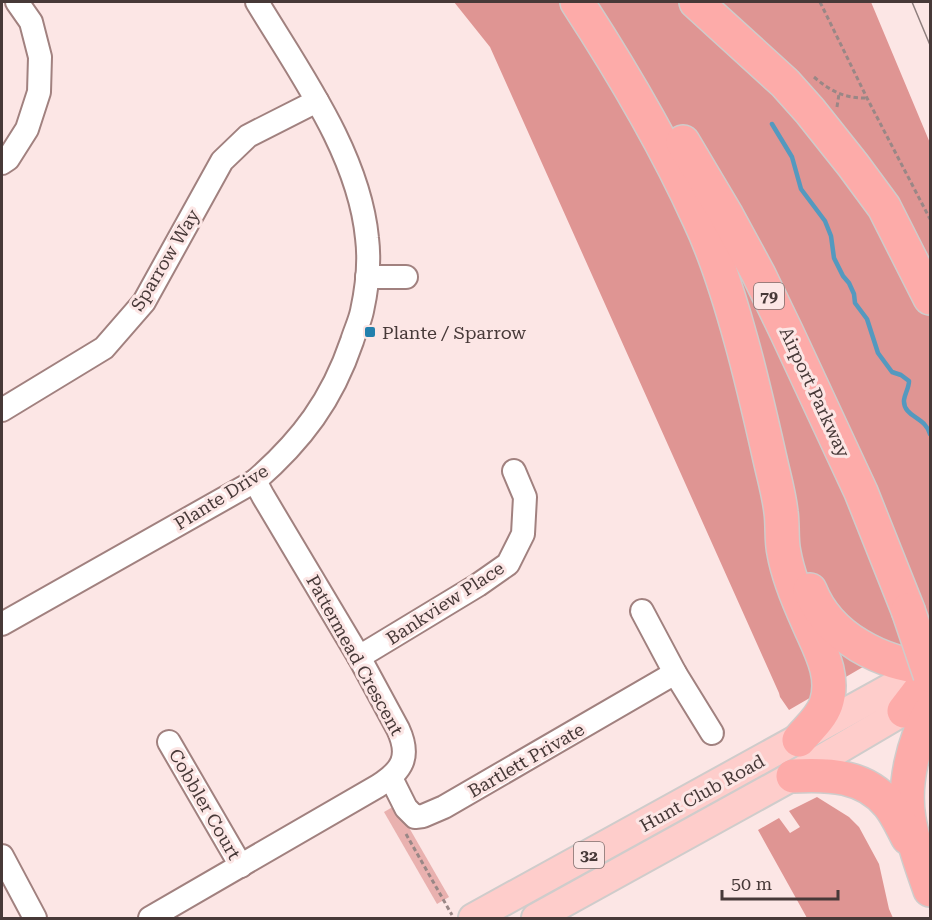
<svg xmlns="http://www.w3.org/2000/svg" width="932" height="920" font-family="'Roboto Serif',serif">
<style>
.green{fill:#e9b1af}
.forest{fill:#df9593}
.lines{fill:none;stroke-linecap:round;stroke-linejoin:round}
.stream{stroke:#5499bf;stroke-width:4.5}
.minor-casing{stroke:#a1817f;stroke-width:26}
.major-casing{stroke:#cfcccb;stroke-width:32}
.highway-casing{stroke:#cfcccb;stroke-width:36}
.path{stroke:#998786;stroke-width:3;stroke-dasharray:4.5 3;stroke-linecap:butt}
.minor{stroke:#fff;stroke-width:22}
.major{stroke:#fecdcb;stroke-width:28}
.highway{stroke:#fdaba9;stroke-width:33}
.tram{stroke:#8f7e7d;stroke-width:1.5}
.highway-bridge-casing{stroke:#cfcccb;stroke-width:36;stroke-linecap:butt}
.highway-bridge{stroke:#fdaba9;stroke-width:33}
.poi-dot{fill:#2280ad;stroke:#fce6e5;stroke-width:2}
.labels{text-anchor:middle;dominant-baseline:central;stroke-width:6;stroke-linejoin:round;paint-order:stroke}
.shield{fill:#fce6e5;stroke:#7d6d6c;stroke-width:1.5}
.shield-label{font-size:16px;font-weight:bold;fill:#473938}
.street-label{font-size:18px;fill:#473938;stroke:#fce6e5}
.poi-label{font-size:18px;fill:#473938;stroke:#fce6e5;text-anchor:start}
</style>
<rect width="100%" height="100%" fill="#fce6e5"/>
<polygon class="green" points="396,805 449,897 437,904 384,812"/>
<g class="forest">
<polygon points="454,2 871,2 930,143 930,628 789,710 780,697 779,693 490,47"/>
<polygon points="817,797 849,817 859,827 879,864 889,909 893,918 807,918 758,830 779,818 790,833 800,827 789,811"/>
</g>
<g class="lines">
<path class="stream" d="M772 124 792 157 801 189 825 221 831 236 834 258 843 276 849 283 854 294 855 303 867 319 878 353 892 372 901 375 909 381C909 388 905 393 904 400 903 414 919 417 925 425 928 428 929 431 930 434"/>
<defs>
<g id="minor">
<polyline points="2,163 8,159 27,129 39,92 40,57 31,22 17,2"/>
<polyline points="367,277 406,277"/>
<polyline points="2,410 104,348 144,302 222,161 248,136 317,101"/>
<polyline points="642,611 675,673 712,733"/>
<path d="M2 624 255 481C302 440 332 400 352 341 355 331 360 321 362 311 367 288 370 262 367 238 359 154 300 73 257 2"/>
<polyline points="359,657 478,585 508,564 523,534 525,497 514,471"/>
<polyline points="169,742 241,866"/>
<polyline points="391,778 406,808 415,817 423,816 444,807 675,673"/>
<polyline points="2,856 35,918"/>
<path d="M150 918 378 786C402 771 411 757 398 729L359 657 263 496 255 481"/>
</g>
<g id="major">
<polyline points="473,918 930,666"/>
<polyline points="536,918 793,776 924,699"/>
</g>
<g id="highway">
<path d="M577 2C622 71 665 144 699 219 717 257 730 300 741 340 752 379 761 419 770 459 774 477 779 494 781 512 783 526 781 540 784 553 788 576 798 600 808 622 819 648 836 675 826 704 821 718 808 729 799 740"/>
<polyline points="696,2 785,83 810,111 853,165 884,207 930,298"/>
<polyline points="683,142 727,216 759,275 787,333 861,492 908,610"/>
<path d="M810 590C829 638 882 664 930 668"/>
<polyline points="904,711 930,677"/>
<path d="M930 712C913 743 903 784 909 819 913 844 922 867 930 890"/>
<path d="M793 776C828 774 865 775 889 805 897 815 902 827 908 838"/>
</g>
</defs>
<use href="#minor" class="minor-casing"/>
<use href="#major" class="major-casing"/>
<use href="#highway" class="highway-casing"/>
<g class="path">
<polyline points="820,2 867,98 930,219"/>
<path d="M814 77C830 91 846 99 867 98"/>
<polyline points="837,107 839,94"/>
<polyline points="406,834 452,915"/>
</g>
<use href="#minor" class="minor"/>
<use href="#major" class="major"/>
<use href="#highway" class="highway"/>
<polyline class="tram" points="912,2 930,45"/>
<defs>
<polyline id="highway-bridge" points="908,610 930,675"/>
</defs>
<use href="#highway-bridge" class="highway-bridge-casing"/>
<use href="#highway-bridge" class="highway-bridge"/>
</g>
<rect class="poi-dot" x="364" y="326" width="12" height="12" rx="3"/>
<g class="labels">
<g class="shield">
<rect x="754" y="283" width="30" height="26" rx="4.5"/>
<rect x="574" y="842" width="30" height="26" rx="4.5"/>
</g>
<g class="shield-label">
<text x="769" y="296">79</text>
<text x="589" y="855">32</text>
</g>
<g class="street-label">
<text transform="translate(165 260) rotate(-59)">Sparrow Way</text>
<text transform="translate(815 392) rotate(65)">Airport Parkway</text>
<text transform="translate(221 497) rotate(-32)">Plante Drive</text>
<text transform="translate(445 603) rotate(-33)">Bankview Place</text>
<text transform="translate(355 655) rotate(61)">Pattermead Crescent</text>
<text transform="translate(526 760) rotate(-30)">Bartlett Private</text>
<text transform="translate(702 793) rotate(-29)">Hunt Club Road</text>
<text transform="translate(205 804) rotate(60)">Cobbler Court</text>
</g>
<g class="poi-label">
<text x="382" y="332">Plante / Sparrow</text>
</g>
</g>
<rect width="932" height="920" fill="none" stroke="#473938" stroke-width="6"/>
<path d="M722 890v9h116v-9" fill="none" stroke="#473938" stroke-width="3"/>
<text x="731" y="890" font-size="18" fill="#473938" stroke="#fce6e5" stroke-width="4.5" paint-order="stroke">50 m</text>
</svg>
